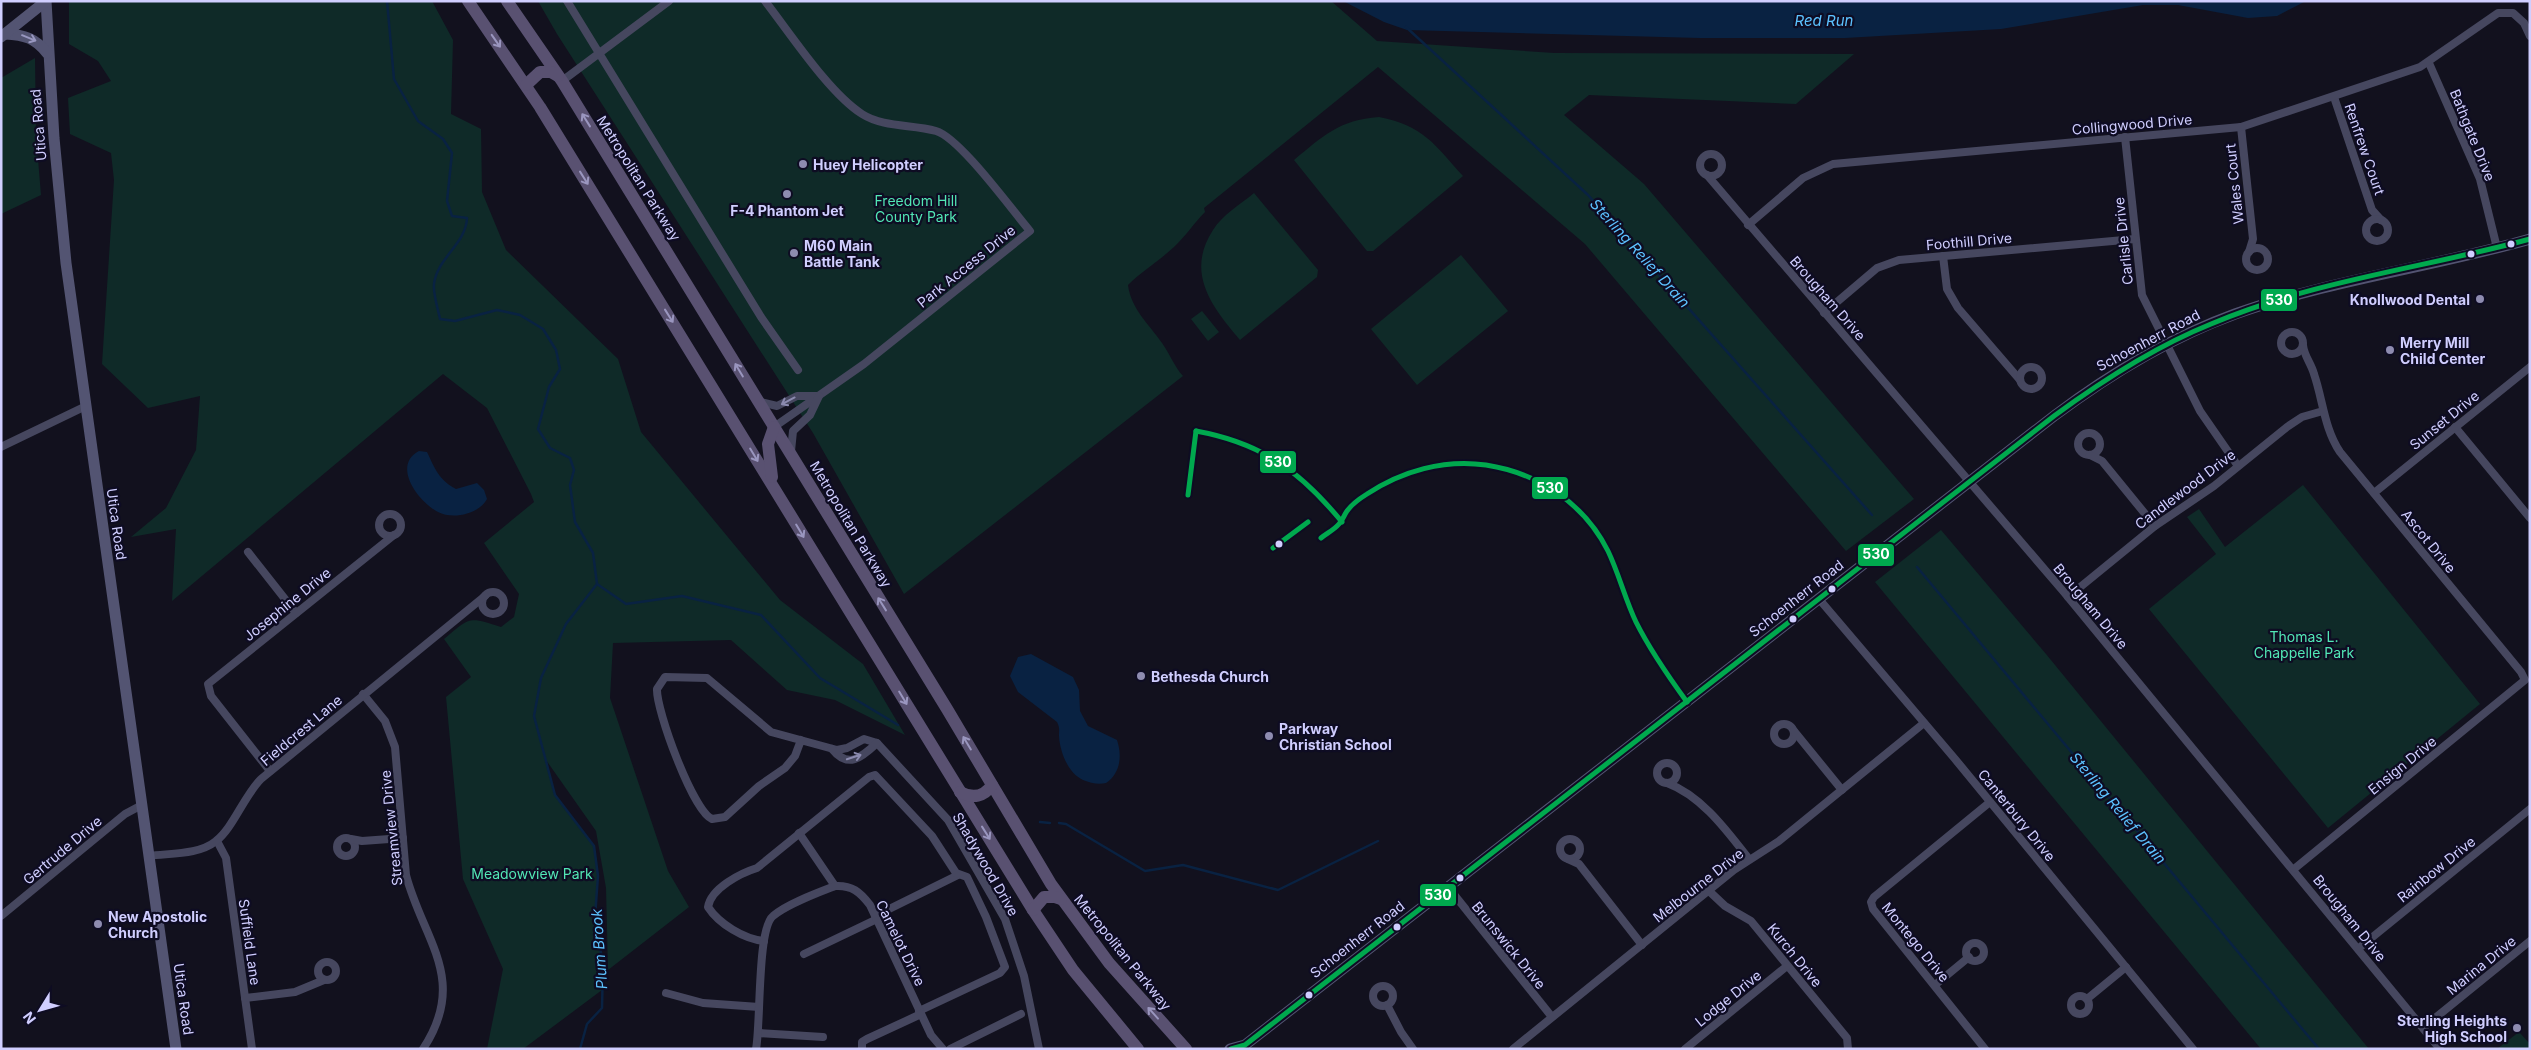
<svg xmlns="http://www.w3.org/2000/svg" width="2531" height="1050" font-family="Inter,sans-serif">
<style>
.green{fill:#0f2a28}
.water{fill:#092242}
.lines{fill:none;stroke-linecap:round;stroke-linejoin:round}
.stream{stroke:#092242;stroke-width:2.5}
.street{stroke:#46475f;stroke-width:8}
.secondary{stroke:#535472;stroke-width:11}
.primary{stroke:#595171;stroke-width:12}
.bus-1-casing{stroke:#0e0c23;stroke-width:9}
.bus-1{stroke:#00a94e;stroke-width:5}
.oneway{stroke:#9897c0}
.oneway2{stroke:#9a96bf}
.oneway3{stroke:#8b8aaf}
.poi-dot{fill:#8e8cb0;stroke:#0e0c23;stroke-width:2}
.bus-dot{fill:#d0ceff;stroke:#0e0c23;stroke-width:2}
.labels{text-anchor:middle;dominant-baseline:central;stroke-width:4.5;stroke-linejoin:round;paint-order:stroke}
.street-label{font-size:14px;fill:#d0ceff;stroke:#0e0c23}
.poi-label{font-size:14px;font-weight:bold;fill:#d0ceff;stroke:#0e0c23;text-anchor:start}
.park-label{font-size:14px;fill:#52e7b5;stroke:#0e0c23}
.water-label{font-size:15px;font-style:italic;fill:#5cc2ff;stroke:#0e0c23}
.line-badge{stroke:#0e0c23;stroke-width:2}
.badge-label{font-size:14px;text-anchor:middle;font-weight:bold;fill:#fff}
</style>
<rect width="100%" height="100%" fill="#12111e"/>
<g class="green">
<path d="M69 1H432L453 40 451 114 481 129 482 192 506 250 618 359 641 432 780 600 863 664 905 735 835 700 787 690 731 640 613 643 610 698 668 871 689 907 608 970 606 888 596 831 546 760 555 795 594 846 598 876 595 917 603 965 602 990 523 1049H487L503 969 463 879 446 697 471 677 444 639C470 617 468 616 501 627L514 617 519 594 484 543 534 502 531 494 487 408 443 374 172 601 176 529 131 537 166 508 196 450 200 396 148 408 102 364 114 180 111 153 70 134 68 98 111 81 98 61 69 44Z"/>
<path d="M538 1H1331L1377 41 1554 53 1854 54 1796 104 1589 95 1564 115 1644 184 1914 499 1846 551 1585 244 1378 67 1204 208 1205 212C1194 223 1185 237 1174 247 1159 261 1142 271 1128 285 1131 309 1149 324 1162 343 1170 354 1174 366 1183 376L904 594 813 433 557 34Z"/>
<polygon points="35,58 36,135 41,195 1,214 1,78"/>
<path d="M1379 117C1424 126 1434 144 1463 176L1373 251H1367L1294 160C1323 136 1339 120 1379 117Z"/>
<path d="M1254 193 1318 270 1317 277 1240 340C1212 307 1185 273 1213 230 1222 215 1241 204 1254 193Z"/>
<polygon points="1461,255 1508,311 1417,385 1371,329"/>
<polygon points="1202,311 1219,332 1208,341 1191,319"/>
<polygon points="2303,485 2480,704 2328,828 2149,609 2216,554 2187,517 2199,509 2225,547"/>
<polygon points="1941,530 2046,654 2369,1049 2261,1049 1875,582"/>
<polygon points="2519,1032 2530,1044 2530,1049 2497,1049"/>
</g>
<g class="water">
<polygon points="1343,1 2306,1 2277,16 2248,18 2178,5 2143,5 2001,29 1845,38 1700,38 1407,30 1384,22"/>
<path d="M419 451 427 452C435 469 439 480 456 489L477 483 484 490 487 499C479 514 453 520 438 512 419 502 391 466 419 451Z"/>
<path d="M1031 654 1073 677 1079 690 1080 711 1088 726 1117 740C1122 755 1121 773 1106 783 1098 785 1091 783 1083 780 1068 773 1060 752 1059 736 1059 730 1060 728 1057 722L1018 692 1010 676 1018 657Z"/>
</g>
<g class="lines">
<g class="stream">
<path d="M387 1 394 79 418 121 443 139 452 153 447 201 452 216 467 218C466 244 437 258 434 284 433 294 438 309 440 319L455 321 497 310 520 315 543 329 556 350 560 369 549 387 538 429 550 448 570 458 574 470 570 485 575 522 593 553 597 584 566 624 541 678 534 716 555 795 594 846 598 876 595 917 603 965 602 1008 587 1024 580 1049"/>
<polyline points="1406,27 1588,195 1872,515"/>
<polyline points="1917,567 2319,1049"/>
<polyline points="597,584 626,604 682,596 761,615 820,678 898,725"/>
<polyline points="1040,822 1050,823"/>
<polyline points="1059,823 1066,824 1145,871 1183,865 1278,890 1378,841"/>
</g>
<g class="street">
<polyline points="567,1 761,317 798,370"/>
<path d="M765 1C790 33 829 93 862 114 884 128 912 124 936 131 960 138 1011 209 1030 231L864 364 774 427"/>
<polyline points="2429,63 2480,179 2497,248"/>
<polyline points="562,81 669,1"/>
<polyline points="2334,97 2372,210 2381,220"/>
<polyline points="2241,127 2253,239 2249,252"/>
<polyline points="2125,137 2142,295 2200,411 2238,466"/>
<circle cx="1711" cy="165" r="11"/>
<polyline points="1707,175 2063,591 2440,1049"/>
<circle cx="2377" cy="230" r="11"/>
<polyline points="1748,225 1803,178 1833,164 2241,127 2420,67 2498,13 2513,13 2524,23 2530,36"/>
<circle cx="2257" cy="259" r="11"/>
<polyline points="1943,256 1947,289 1958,308 2020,380"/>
<polyline points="1824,313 1877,268 1899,260 2135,239"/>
<circle cx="2292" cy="343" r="11"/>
<circle cx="2031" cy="378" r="11"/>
<polyline points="760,402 777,406 797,396 817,396"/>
<polyline points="2455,427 2530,518"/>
<circle cx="2089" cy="444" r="11"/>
<polyline points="1,447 86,406"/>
<polyline points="791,451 793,431 810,415 819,396"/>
<polyline points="2090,455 2102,461 2155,526"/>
<polyline points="2374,493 2530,367"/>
<circle cx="390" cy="525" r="11"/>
<polyline points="248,552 296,613"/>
<circle cx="493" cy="603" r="11"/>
<polyline points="2068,597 2155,526 2214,486 2287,427 2302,417 2323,411"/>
<polyline points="1819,599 1955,759 2193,1049"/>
<path d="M363 694 385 721 395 747 406 875C423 940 469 979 423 1049"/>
<circle cx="1784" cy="734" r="10"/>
<polyline points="1794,731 1842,790"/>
<path d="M801 740 795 756 785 768 759 786 725 817 712 819C693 811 656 710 657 689L665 677 707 678 771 732 837 750 847 748 864 739 877 743 948 820 1005 919 1024 976 1039 1049"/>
<path d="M832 749C848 769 861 758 877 743"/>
<circle cx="1667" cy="773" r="10"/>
<polyline points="270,771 211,696 208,684 394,535"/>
<path d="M1667 783C1702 796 1727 831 1749 859"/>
<polyline points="799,833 835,886"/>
<circle cx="346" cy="847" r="9"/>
<polyline points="351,839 362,841 403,838"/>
<circle cx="1570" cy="849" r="10"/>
<polyline points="217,841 226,858 252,1049"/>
<path d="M149 856C170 853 199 855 216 841 233 828 244 796 261 779L485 596"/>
<polyline points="1568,859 1579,864 1642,945"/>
<path d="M2294 869 2525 680 2521 672 2340 452C2324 428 2323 400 2314 374 2311 363 2304 356 2303 345"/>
<polyline points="1448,887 1552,1017"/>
<polyline points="1709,891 1725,906 1751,921 1847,1038 1848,1049"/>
<polyline points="1,916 125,814 140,806"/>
<polyline points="875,916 958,875"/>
<path d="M764 941C744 939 719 924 708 907 711 888 741 873 757 868L869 777 875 775 932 836 956 873 967 877 986 917 1005 967 1000 973 919 1011"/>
<circle cx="1975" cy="952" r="9"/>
<polyline points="2359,948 2530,809"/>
<polyline points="804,954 877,919"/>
<circle cx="327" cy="971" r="9"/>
<polyline points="1935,985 1969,957"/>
<circle cx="1383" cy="996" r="10"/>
<polyline points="666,993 703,1003 759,1007"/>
<circle cx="2080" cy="1005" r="9"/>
<polyline points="245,998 295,992 324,980"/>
<polyline points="2087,999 2126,967"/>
<polyline points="1387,1005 1401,1032 1413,1049"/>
<polyline points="2424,1027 2530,941"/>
<polyline points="758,1033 823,1037"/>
<path d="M756 1049C761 1024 757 929 773 916 787 904 817 893 835 886 852 885 860 892 870 905L931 1035 943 1049"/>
<polyline points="862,1049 862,1042 867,1039 921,1014"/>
<polyline points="950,1049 1021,1014"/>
<polyline points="1513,1049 1734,870 1779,841 1924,723"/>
<polyline points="1685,1049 1787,966"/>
<polyline points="1985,1049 1873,909 1871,902 1874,897 1990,802"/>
</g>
<g class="secondary">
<polyline points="46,1 54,138 66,263 176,1049"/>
<path d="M5 34C25 35 35 38 47 53"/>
<polyline points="1,37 46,1"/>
<path d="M1230 1049 1245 1045 2054 416C2110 374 2169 338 2235 314 2330 280 2433 267 2530 239"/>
</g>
<g class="primary">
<polyline points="468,1 540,107 1033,910 1073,970 1138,1049"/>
<polyline points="507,1 562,81 947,709 1051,884 1109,963 1186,1049"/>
<polyline points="526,85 540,72 551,72 558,76"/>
<polyline points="772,477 768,444 774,427"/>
<path d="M960 792C973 799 984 797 992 785"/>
<polyline points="1033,910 1044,897 1055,897 1061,899"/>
</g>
<defs>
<g id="bus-1">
<path d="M1196 431C1262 443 1300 471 1342 522"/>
<polyline points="1188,495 1196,431"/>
<path d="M1321 538C1327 533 1334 530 1339 524 1343 520 1344 515 1347 511 1352 504 1359 499 1367 494 1402 471 1444 459 1486 465 1538 473 1584 503 1608 551 1619 574 1625 599 1636 622 1650 650 1668 676 1687 702"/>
<polyline points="1273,548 1308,522"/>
<path d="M1231 1049 1245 1045 2054 416C2103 380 2154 347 2211 324 2312 281 2424 268 2530 239"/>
</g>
</defs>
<use href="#bus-1" class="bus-1-casing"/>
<use href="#bus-1" class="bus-1"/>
</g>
<defs><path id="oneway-shaft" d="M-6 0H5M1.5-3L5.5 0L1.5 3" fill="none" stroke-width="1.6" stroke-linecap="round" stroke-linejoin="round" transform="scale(1.25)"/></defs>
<use class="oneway" href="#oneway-shaft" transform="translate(29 38) rotate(22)"/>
<g class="oneway2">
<use href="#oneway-shaft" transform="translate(496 41) rotate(55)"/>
<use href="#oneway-shaft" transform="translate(586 120) rotate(-122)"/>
<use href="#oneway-shaft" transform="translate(584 178) rotate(58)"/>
<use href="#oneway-shaft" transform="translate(669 316) rotate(58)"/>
<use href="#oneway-shaft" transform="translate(739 370) rotate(-121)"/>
<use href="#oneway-shaft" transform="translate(754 455) rotate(59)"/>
<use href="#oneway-shaft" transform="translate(800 531) rotate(59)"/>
<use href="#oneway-shaft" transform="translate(882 604) rotate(-122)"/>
<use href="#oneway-shaft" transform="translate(903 698) rotate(59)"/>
<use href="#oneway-shaft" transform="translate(967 743) rotate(-121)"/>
<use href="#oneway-shaft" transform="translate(986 833) rotate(58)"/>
<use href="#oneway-shaft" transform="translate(1153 1013) rotate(-132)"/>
</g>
<g class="oneway3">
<use href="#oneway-shaft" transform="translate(788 401) rotate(152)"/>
<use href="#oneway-shaft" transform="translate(854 757) rotate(-18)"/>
</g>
<g class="poi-dot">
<circle cx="803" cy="164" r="5"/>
<circle cx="787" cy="194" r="5"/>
<circle cx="794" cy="253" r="5"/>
<circle cx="2480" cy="299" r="5"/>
<circle cx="2390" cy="350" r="5"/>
<circle cx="1141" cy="676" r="5"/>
<circle cx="1269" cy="736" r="5"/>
<circle cx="98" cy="924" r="5"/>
<circle cx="2517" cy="1028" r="5"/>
</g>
<g class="bus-dot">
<circle cx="2511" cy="244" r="4.5"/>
<circle cx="2471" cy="254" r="4.5"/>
<circle cx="1279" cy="544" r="4.5"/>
<circle cx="1832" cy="589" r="4.5"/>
<circle cx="1793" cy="619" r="4.5"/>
<circle cx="1460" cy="878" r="4.5"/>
<circle cx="1397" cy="927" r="4.5"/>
<circle cx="1309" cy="995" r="4.5"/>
</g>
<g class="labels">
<g class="street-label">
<text transform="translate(2132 124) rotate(-5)">Collingwood Drive</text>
<text transform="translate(38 125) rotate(-95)">Utica Road</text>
<text transform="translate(2473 135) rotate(68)">Bathgate Drive</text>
<text transform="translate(2365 149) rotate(71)">Renfrew Court</text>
<text transform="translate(639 178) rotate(58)">Metropolitan Parkway</text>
<text transform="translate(2234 184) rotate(-96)">Wales Court</text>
<text transform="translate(1969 241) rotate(-5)">Foothill Drive</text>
<text transform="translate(2123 241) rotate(-96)">Carlisle Drive</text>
<text transform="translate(966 266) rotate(-39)">Park Access Drive</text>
<text transform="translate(1828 298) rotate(49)">Brougham Drive</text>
<text transform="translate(2148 340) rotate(-28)">Schoenherr Road</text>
<text transform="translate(2444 420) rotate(-39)">Sunset Drive</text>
<text transform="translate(2185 489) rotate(-37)">Candlewood Drive</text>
<text transform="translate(117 524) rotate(82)">Utica Road</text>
<text transform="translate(851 524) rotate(59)">Metropolitan Parkway</text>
<text transform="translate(2429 541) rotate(51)">Ascot Drive</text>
<text transform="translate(1796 598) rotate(-38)">Schoenherr Road</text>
<text transform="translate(287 604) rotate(-39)">Josephine Drive</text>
<text transform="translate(2091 606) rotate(50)">Brougham Drive</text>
<text transform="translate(301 730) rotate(-40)">Fieldcrest Lane</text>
<text transform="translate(2402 765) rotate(-39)">Ensign Drive</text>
<text transform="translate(2017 815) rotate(51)">Canterbury Drive</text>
<text transform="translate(391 828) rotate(-96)">Streamview Drive</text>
<text transform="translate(62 850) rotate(-40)">Gertrude Drive</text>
<text transform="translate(986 864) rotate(60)">Shadywood Drive</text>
<text transform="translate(2436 869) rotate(-39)">Rainbow Drive</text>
<text transform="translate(1698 885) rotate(-38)">Melbourne Drive</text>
<text transform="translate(2350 918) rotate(51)">Brougham Drive</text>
<text transform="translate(1357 939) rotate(-38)">Schoenherr Road</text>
<text transform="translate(250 942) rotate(82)">Suffield Lane</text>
<text transform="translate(1916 942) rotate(51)">Montego Drive</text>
<text transform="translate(901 943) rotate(64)">Camelot Drive</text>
<text transform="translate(1509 945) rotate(51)">Brunswick Drive</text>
<text transform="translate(1123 952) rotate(51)">Metropolitan Parkway</text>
<text transform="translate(1795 955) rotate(51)">Kurch Drive</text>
<text transform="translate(2481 965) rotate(-39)">Marina Drive</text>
<text transform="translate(1728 998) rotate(-39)">Lodge Drive</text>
<text transform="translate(184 999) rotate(82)">Utica Road</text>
</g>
<g class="poi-label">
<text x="813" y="164">Huey Helicopter</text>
<text x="787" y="210" text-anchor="middle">F-4 Phantom Jet</text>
<text x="804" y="245">M60 Main<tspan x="804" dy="16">Battle Tank</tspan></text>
<text x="2470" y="299" text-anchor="end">Knollwood Dental</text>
<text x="2400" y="342">Merry Mill<tspan x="2400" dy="16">Child Center</tspan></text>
<text x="1151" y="676">Bethesda Church</text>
<text x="1279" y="728">Parkway<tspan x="1279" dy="16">Christian School</tspan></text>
<text x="108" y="916">New Apostolic<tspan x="108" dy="16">Church</tspan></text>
<text x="2507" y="1020" text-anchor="end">Sterling Heights<tspan x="2507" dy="16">High School</tspan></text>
</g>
<g class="park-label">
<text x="916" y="200">Freedom Hill<tspan x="916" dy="16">County Park</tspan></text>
<text x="2304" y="636">Thomas L.<tspan x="2304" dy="16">Chappelle Park</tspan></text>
<text x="532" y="873">Meadowview Park</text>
</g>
<g class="water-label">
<text x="1824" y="20">Red Run</text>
<text transform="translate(1640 253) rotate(48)">Sterling Relief Drain</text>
<text transform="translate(2118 808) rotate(50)">Sterling Relief Drain</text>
<text transform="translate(599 949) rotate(-94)">Plum Brook</text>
</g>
</g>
<g class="line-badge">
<rect x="2260" y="288" width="38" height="24" rx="5" fill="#00a94e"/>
<rect x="1259" y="450" width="38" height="24" rx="5" fill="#00a94e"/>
<rect x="1531" y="476" width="38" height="24" rx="5" fill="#00a94e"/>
<rect x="1857" y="543" width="38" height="24" rx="5" fill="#00a94e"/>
<rect x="1419" y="883" width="38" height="24" rx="5" fill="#00a94e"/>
</g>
<g class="badge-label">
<text x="2279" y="305">530</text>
<text x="1278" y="467">530</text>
<text x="1550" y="493">530</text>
<text x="1876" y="559">530</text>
<text x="1438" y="900">530</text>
</g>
<rect width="2531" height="1050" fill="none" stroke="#d0ceff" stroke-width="5"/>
<g transform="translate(40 1010) rotate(233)" stroke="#0e0c23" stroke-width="4" paint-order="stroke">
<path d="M0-4L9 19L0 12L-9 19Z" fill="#d0ceff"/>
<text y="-8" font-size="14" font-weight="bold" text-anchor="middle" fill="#d0ceff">N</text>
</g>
</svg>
